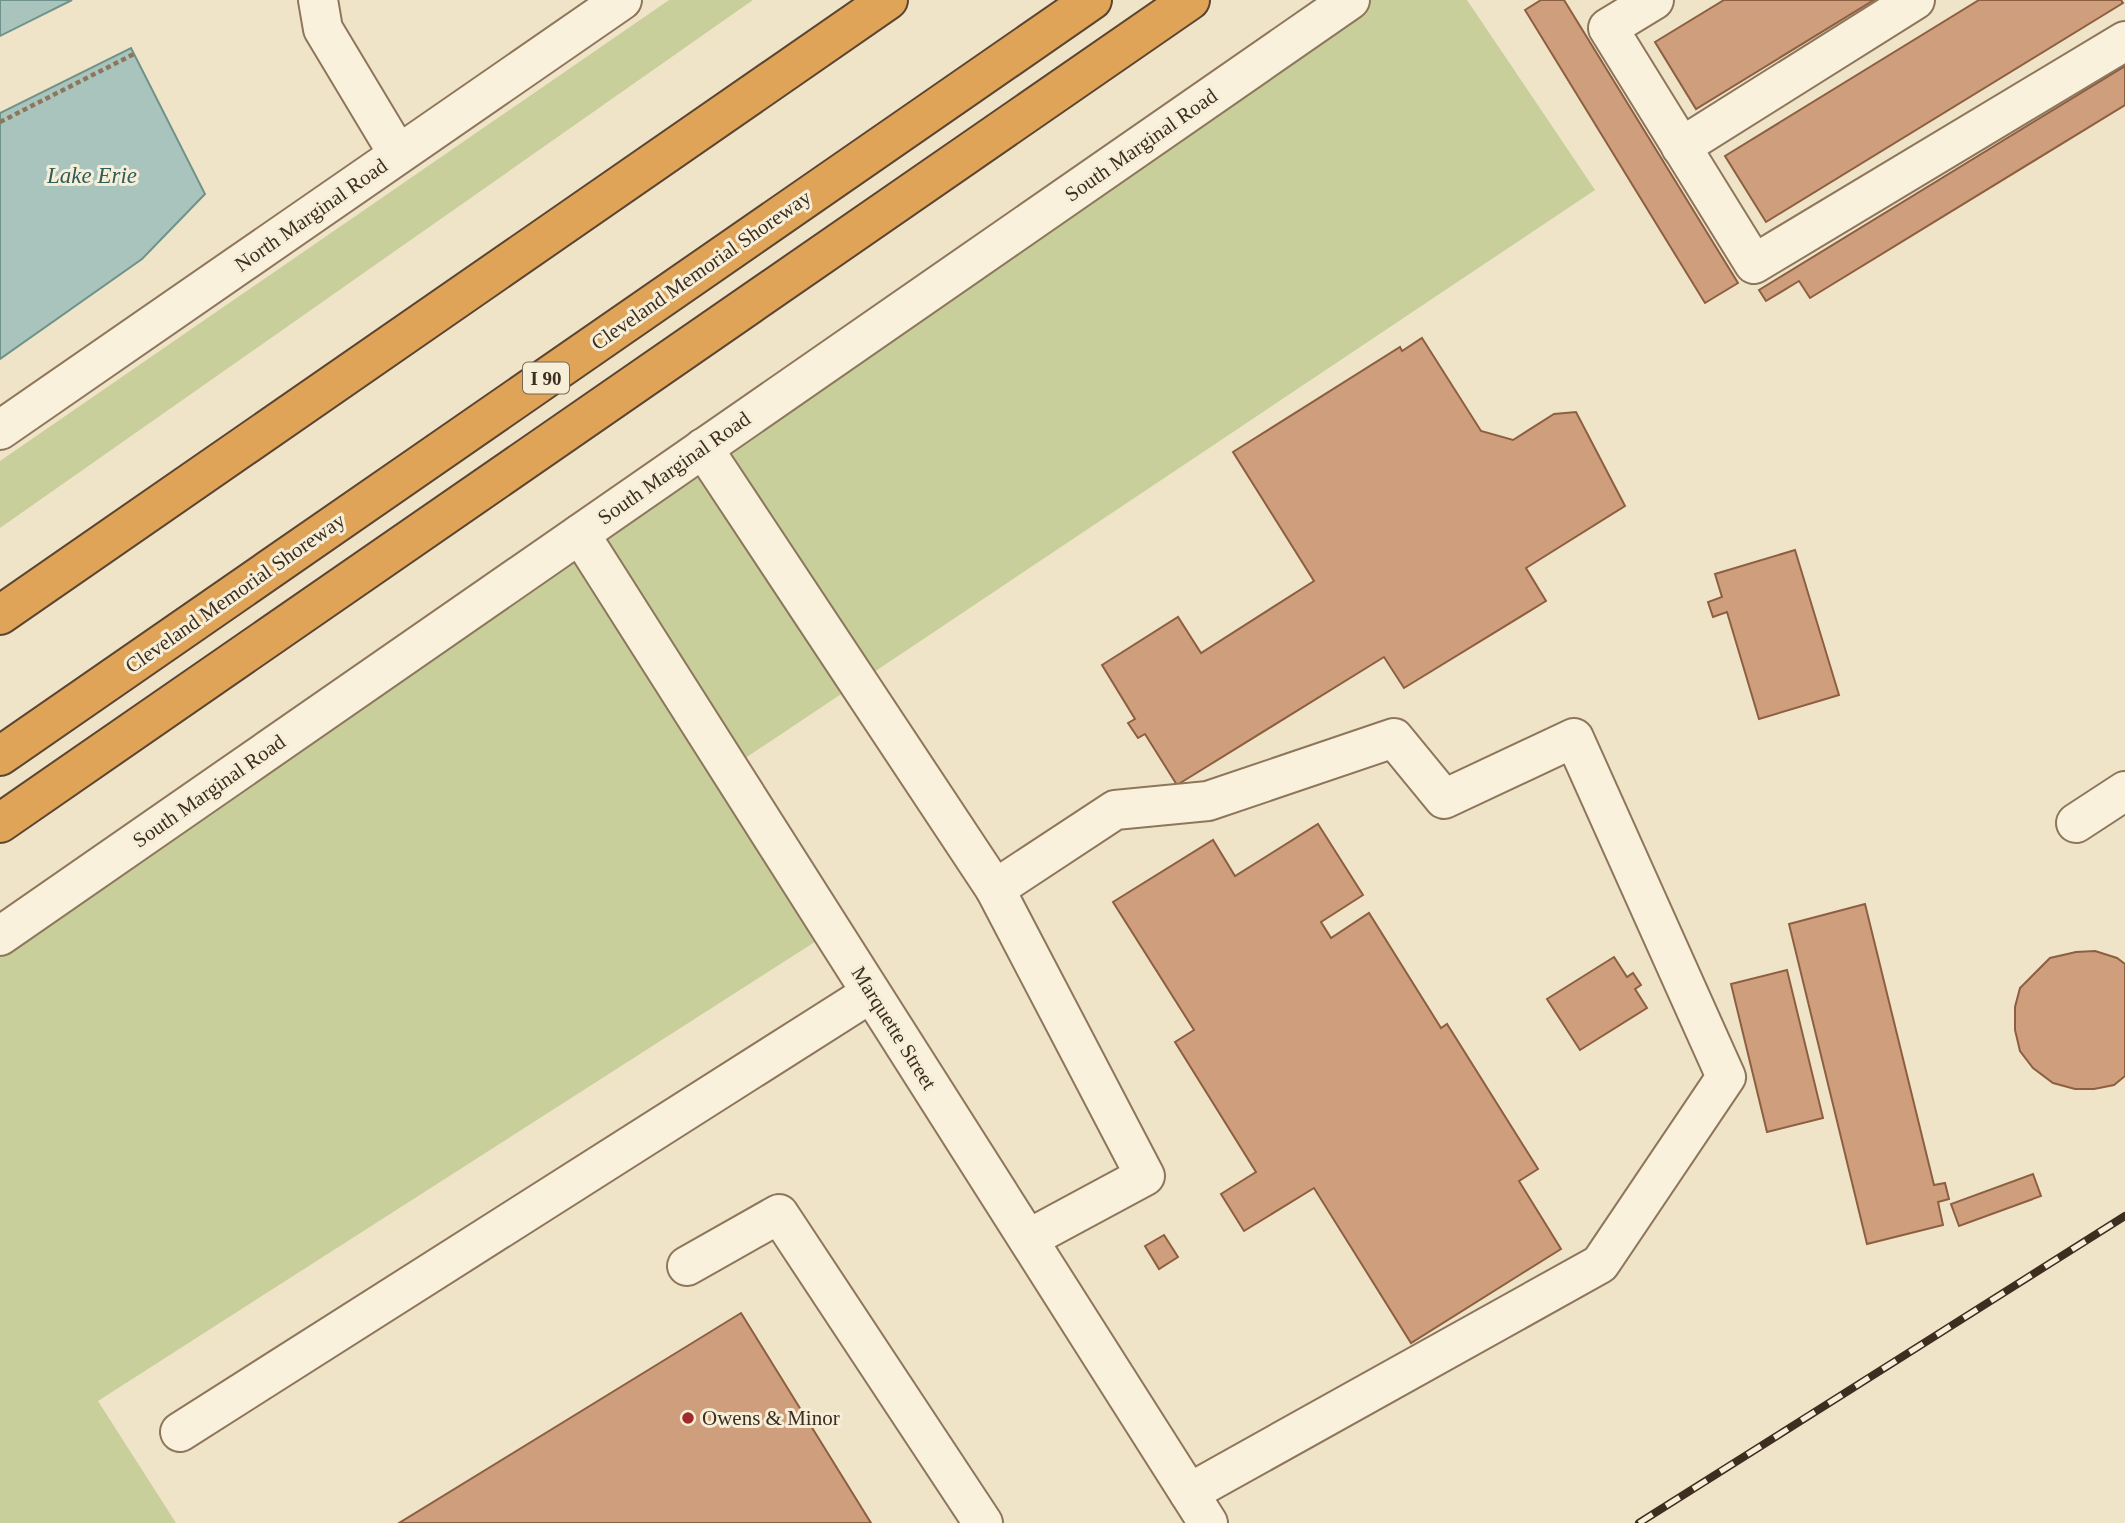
<svg xmlns="http://www.w3.org/2000/svg" width="2125" height="1523" font-family="Georgia,serif">
<style>
.green{fill:#c9cf9b}
.water{fill:#a9c4bc;stroke:#6f938a;stroke-width:2}
.building{fill:#cf9f7d;stroke:#8d5f41;stroke-width:2}
.lines{fill:none;stroke-linecap:round;stroke-linejoin:round}
.minor-casing{stroke:#8d765c;stroke-width:42}
.highway-casing{stroke:#5b4430;stroke-width:42}
.path{stroke:#8d765c;stroke-width:4.5;stroke-dasharray:5 3.5;stroke-linecap:butt}
.minor{stroke:#faf1dc;stroke-width:38}
.highway{stroke:#e0a458;stroke-width:38}
.rail-casing{stroke:#3d2e20;stroke-width:8}
.rail{stroke:#f7eed8;stroke-width:5;stroke-dasharray:16;stroke-linecap:butt}
.poi-dot{fill:#9e2a2b;stroke:#f7eed8;stroke-width:2.5}
.labels{text-anchor:middle;dominant-baseline:central;stroke-width:6;stroke-linejoin:round;paint-order:stroke}
.shield{fill:#f7eed8;stroke:#756857;stroke-width:2}
.shield-label{font-size:19px;font-weight:bold;fill:#3d2e20}
.street-label{font-size:21px;fill:#3d2e20;stroke:#f7eed8}
.poi-label{font-size:21px;fill:#3d2e20;stroke:#f7eed8;text-anchor:start}
.water-label{font-size:23px;font-style:italic;fill:#2f5d5a;stroke:#f7eed8}
</style>
<rect width="100%" height="100%" fill="#f0e4c8"/>
<g class="green">
<polygon points="669,0 753,0 0,528 0,461"/>
<polygon points="1350,0 1467,0 1595,190 729,769 832,931 98,1401 176,1523 0,1523 0,936"/>
</g>
<g class="water">
<polygon points="0,0 72,0 0,36"/>
<polygon points="131,48 205,194 142,259 0,359 0,113"/>
</g>
<g class="building">
<polygon points="1541,0 1564,0 1738,283 1705,303 1525,10"/>
<polygon points="1724,0 1874,0 1696,109 1655,42"/>
<polygon points="1979,0 2121,0 2123,3 1766,222 1725,156"/>
<polygon points="2125,66 2125,105 1810,298 1799,281 1766,301 1759,290"/>
<polygon points="1422,338 1481,431 1513,440 1554,414 1576,412 1625,506 1526,568 1546,601 1404,688 1384,657 1177,785 1145,734 1138,738 1128,723 1135,719 1102,665 1178,617 1201,653 1314,581 1233,452 1400,347 1402,351"/>
<polygon points="1795,550 1839,695 1759,719 1727,612 1713,617 1708,602 1722,597 1715,574"/>
<polygon points="1318,824 1363,895 1321,922 1331,938 1369,913 1441,1028 1447,1024 1538,1169 1519,1181 1561,1249 1411,1343 1314,1188 1244,1231 1221,1194 1256,1172 1175,1042 1194,1030 1113,902 1213,840 1235,876"/>
<polygon points="1865,904 1934,1185 1945,1183 1949,1199 1938,1202 1943,1225 1867,1244 1789,924"/>
<polygon points="2095,951 2117,958 2125,964 2125,1076 2114,1085 2094,1089 2075,1089 2053,1083 2033,1068 2020,1051 2015,1030 2015,1007 2020,988 2050,958 2076,952"/>
<polygon points="1614,957 1627,977 1633,973 1641,985 1635,989 1647,1008 1580,1050 1547,999"/>
<polygon points="1787,970 1823,1118 1767,1132 1731,984"/>
<polygon points="2033,1174 2041,1196 1959,1226 1951,1204"/>
<polygon points="1164,1235 1178,1257 1159,1269 1145,1246"/>
<polygon points="741,1313 871,1523 399,1523"/>
</g>
<g class="lines">
<defs>
<g id="minor">
<polyline points="318,0 323,29 398,154"/>
<polyline points="1654,0 1608,28 1754,264 2125,41"/>
<polyline points="1681,147 1915,0"/>
<polyline points="0,430 622,0"/>
<polyline points="703,448 995,889"/>
<polyline points="580,534 1208,1523"/>
<polyline points="2076,823 2125,791"/>
<polyline points="0,936 1350,0"/>
<polyline points="1028,1239 1145,1176 995,889 1115,810 1208,801 1394,738 1444,799 1574,738 1726,1077 1600,1264 1189,1493"/>
<polyline points="687,1266 779,1214 983,1523"/>
<polyline points="180,1432 871,993"/>
</g>
<g id="highway">
<polyline points="0,615 888,0"/>
<polyline points="0,756 1092,0"/>
<polyline points="0,823 1190,0"/>
</g>
</defs>
<use href="#minor" class="minor-casing"/>
<use href="#highway" class="highway-casing"/>
<polyline class="path" points="0,122 134,54"/>
<use href="#minor" class="minor"/>
<use href="#highway" class="highway"/>
<defs>
<polyline id="rail" points="1639,1523 2125,1216"/>
</defs>
<use href="#rail" class="rail-casing"/>
<use href="#rail" class="rail"/>
</g>
<circle class="poi-dot" cx="688" cy="1418" r="7"/>
<g class="labels">
<rect class="shield" x="523" y="362.5" width="46" height="31" rx="5"/>
<g class="shield-label">
<text x="546" y="378">I 90</text>
</g>
<g class="street-label">
<text transform="translate(1141 145) rotate(-35)">South Marginal Road</text>
<text transform="translate(311 215) rotate(-35)">North Marginal Road</text>
<text transform="translate(701 270) rotate(-35)">Cleveland Memorial Shoreway</text>
<text transform="translate(674 468) rotate(-35)">South Marginal Road</text>
<text transform="translate(235 593) rotate(-35)">Cleveland Memorial Shoreway</text>
<text transform="translate(209 791) rotate(-35)">South Marginal Road</text>
<text transform="translate(894 1028) rotate(58)">Marquette Street</text>
</g>
<g class="poi-label">
<text x="702" y="1418">Owens &amp; Minor</text>
</g>
<g class="water-label">
<text x="92" y="175">Lake Erie</text>
</g>
</g>
</svg>
